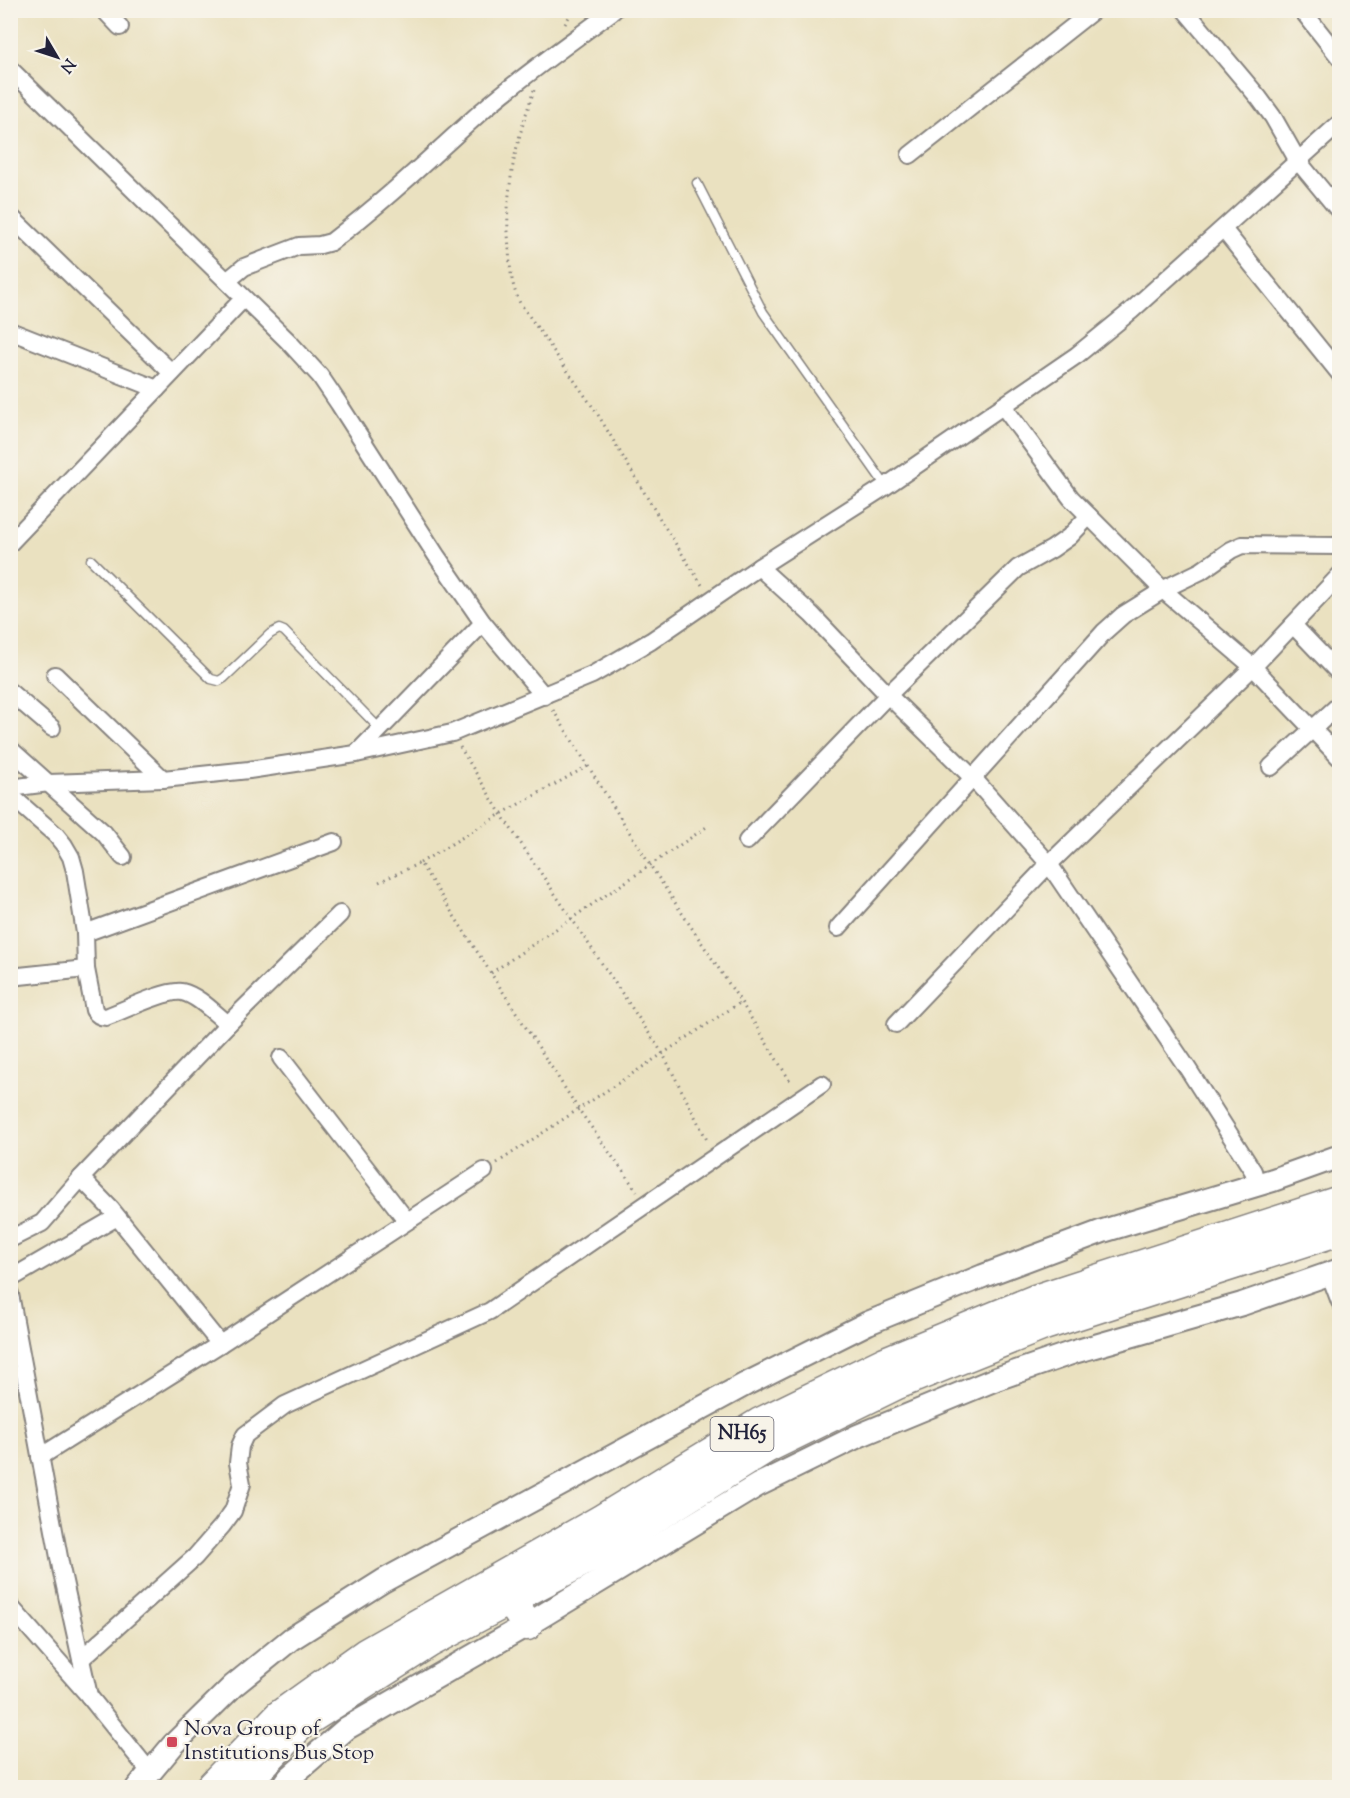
<svg xmlns="http://www.w3.org/2000/svg" width="1350" height="1798" font-family="'Sorts Mill Goudy',serif">
<style>
.lines{fill:none;stroke-linecap:round;stroke-linejoin:round}
.lane-casing{stroke:#86827e;stroke-width:11}
.street-casing{stroke:#86827e;stroke-width:20}
.secondary-casing{stroke:#86827e;stroke-width:26}
.highway-casing{stroke:#86827e;stroke-width:33}
.path{stroke:#86827e;stroke-width:3;stroke-dasharray:1.5 4.5;stroke-linecap:butt}
.lane{stroke:#fff;stroke-width:8}
.street{stroke:#fff;stroke-width:16}
.secondary{stroke:#fff;stroke-width:22}
.highway{stroke:#fff;stroke-width:30}
.poi-dot{fill:#d1495b;stroke:#f7f3e8;stroke-width:2}
.labels{text-anchor:middle;dominant-baseline:central;stroke-width:4.5;stroke-linejoin:round;paint-order:stroke}
.shield{fill:#f7f3e8;stroke:#62616f;stroke-width:1.5}
.shield-label{font-size:20px;font-weight:bold;fill:#22223b}
.poi-label{font-size:21px;fill:#22223b;stroke:#f7f3e8;text-anchor:start}
</style>
<rect width="100%" height="100%" fill="#f7f3e8"/>
<filter id="ink" filterUnits="userSpaceOnUse"><feTurbulence type="fractalNoise" baseFrequency=".0167" numOctaves="2"/><feDisplacementMap in="SourceGraphic" scale="12" xChannelSelector="R" yChannelSelector="G"/><feConvolveMatrix kernelMatrix="1 2 1 2 8 2 1 2 1" color-interpolation-filters="sRGB"/></filter>
<filter id="wash" filterUnits="userSpaceOnUse"><feTurbulence type="fractalNoise" baseFrequency=".008" numOctaves="4" result="noise"/><feDisplacementMap in="SourceGraphic" scale="24" xChannelSelector="R" yChannelSelector="G"/><feGaussianBlur stdDeviation="1.35" result="paint"/><feColorMatrix in="noise" values="0 0 0 0 0 0 0 0 0 0 0 0 0 0 0 0 0 1.4 0 .05"/><feComposite in="paint" operator="in"/></filter>
<g filter="url(#wash)">
<rect width="100%" height="100%" fill="#eae1c0"/>
</g>
<g filter="url(#ink)">
<g class="lines">
<defs>
<g id="lane">
<polyline points="697,183 763,312 886,486"/>
<polyline points="91,560 211,679 219,681 224,678 270,634 279,629 284,631 380,729"/>
</g>
<g id="street">
<polyline points="104,10 120,27"/>
<polyline points="1185,10 1259,98 1273,117 1298,161 1340,212"/>
<polyline points="1302,10 1340,58"/>
<polyline points="10,69 288,341 320,376 339,404 436,555 483,623 544,696"/>
<polyline points="910,155 1094,10"/>
<polyline points="10,216 172,373"/>
<polyline points="1223,229 1340,374"/>
<path d="M227 281 244 267 299 246 320 245 331 242C385 201 433 155 483 110 525 74 570 43 614 10"/>
<polyline points="10,331 157,389"/>
<polyline points="1003,406 1071,498 1163,590 1253,667 1340,758"/>
<polyline points="10,543 243,299"/>
<polyline points="759,567 812,615 888,695 973,778 1049,864 1188,1069 1253,1171 1257,1184"/>
<polyline points="1293,625 1340,674"/>
<polyline points="55,675 163,779"/>
<polyline points="10,692 52,728"/>
<polyline points="10,749 104,833 123,857"/>
<polyline points="356,754 483,623"/>
<polyline points="1271,767 1340,704"/>
<polyline points="10,788 49,783 163,779 249,770 356,754 452,733 592,675 651,641 759,567 886,486 1077,355 1131,311 1340,123"/>
<path d="M10 795 56 835 64 845 71 857 75 871 85 933 86 969 94 1010C97 1015 100 1017 106 1017 122 1011 167 989 182 992 199 996 215 1014 228 1024"/>
<polyline points="747,841 888,695 1018,568 1052,549 1069,537 1089,516"/>
<polyline points="838,928 1104,632 1123,615 1168,587 1201,571 1231,550 1242,545 1340,546"/>
<polyline points="85,933 334,842"/>
<polyline points="10,977 86,969"/>
<polyline points="896,1024 1049,864 1253,667 1340,575"/>
<polyline points="281,1058 407,1221"/>
<polyline points="81,1178 111,1209 220,1344"/>
<polyline points="10,1239 42,1223 81,1178 228,1024 340,914"/>
<polyline points="1329,1273 1340,1302"/>
<polyline points="10,1279 117,1217"/>
<polyline points="10,1294 61,1568 89,1696"/>
<polyline points="40,1457 220,1344 484,1171"/>
<polyline points="10,1606 89,1696 150,1772"/>
<polyline points="81,1659 195,1557 222,1526 233,1511 242,1484 238,1463 240,1446 245,1435 285,1405 490,1311 822,1084"/>
</g>
<g id="secondary">
<polyline points="137,1788 173,1745 233,1686 291,1639 383,1581 746,1384 868,1323 983,1276 1103,1231 1273,1180 1340,1156"/>
<polyline points="282,1788 289,1778 347,1728 527,1625 758,1485 858,1436 996,1379 1074,1352 1242,1304 1340,1270"/>
</g>
<g id="highway">
<polyline points="510,1600 527,1625"/>
<polyline points="210,1788 279,1716 367,1653 601,1520 760,1423 885,1362 1035,1300 1340,1201"/>
<polyline points="240,1788 301,1724 428,1643 600,1552 766,1448 897,1384 1044,1325 1340,1230"/>
</g>
</defs>
<use href="#lane" class="lane-casing"/>
<use href="#street" class="street-casing"/>
<use href="#secondary" class="secondary-casing"/>
<use href="#highway" class="highway-casing"/>
<g class="path">
<polyline points="565,24 573,10"/>
<path d="M534 90C515 145 504 190 509 249 510 268 511 285 520 303L597 413 663 524 702 585"/>
<polyline points="553,710 650,865 741,1002 792,1084"/>
<polyline points="460,747 501,814 663,1054 708,1142"/>
<polyline points="420,863 501,814 588,766"/>
<polyline points="379,882 420,863 579,1110 637,1191"/>
<polyline points="491,973 708,826"/>
<polyline points="497,1163 741,1002"/>
</g>
<use href="#lane" class="lane"/>
<use href="#street" class="street"/>
<use href="#secondary" class="secondary"/>
<use href="#highway" class="highway"/>
</g>
</g>
<rect class="poi-dot" x="166" y="1736" width="12" height="12" rx="3"/>
<g class="labels">
<rect class="shield" x="710.5" y="1417" width="63" height="34" rx="4.5"/>
<g class="shield-label">
<text x="742" y="1434">NH65</text>
</g>
<g class="poi-label">
<text x="184" y="1730">Nova Group of<tspan x="184" dy="24">Institutions Bus Stop</tspan></text>
</g>
</g>
<rect width="1350" height="1798" fill="none" stroke="#f7f3e8" stroke-width="36"/>
<g transform="translate(57 57) rotate(129)" stroke="#f7f3e8" stroke-width="4.5" paint-order="stroke">
<path d="M0-4.5L10 22L0 15L-10 22Z" fill="#22223b"/>
<text y="-9" font-size="16" font-weight="bold" text-anchor="middle" fill="#22223b">N</text>
</g>
</svg>
